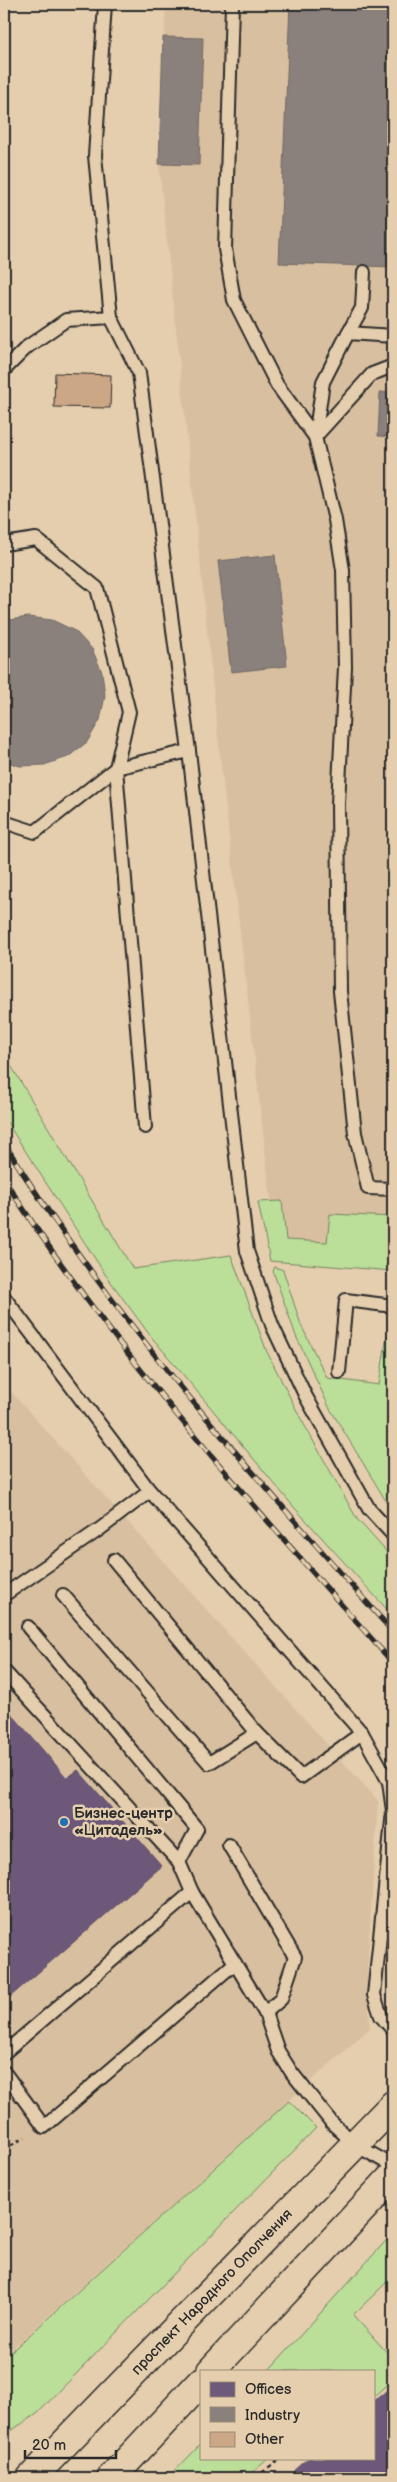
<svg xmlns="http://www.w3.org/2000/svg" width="397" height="2482" font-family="'Balsamiq Sans',sans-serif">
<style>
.built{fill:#d8bf9f}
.green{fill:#bbde98;stroke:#738462}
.offices{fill:#6d597a;stroke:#594b62}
.industry{fill:#8a817c;stroke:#6e6764}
.building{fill:#cba786;stroke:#2b2b2b}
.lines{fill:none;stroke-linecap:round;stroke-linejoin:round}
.service-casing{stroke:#2b2b2b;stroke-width:16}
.secondary-casing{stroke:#2b2b2b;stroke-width:31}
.path{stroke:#2b2b2b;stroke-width:3;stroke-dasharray:4 4;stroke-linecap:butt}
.service{stroke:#e4cead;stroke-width:12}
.secondary{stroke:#e4cead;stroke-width:28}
.rail-casing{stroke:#2b2b2b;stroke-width:5.5}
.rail{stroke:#e4cead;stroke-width:4;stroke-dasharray:11;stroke-linecap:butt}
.poi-dot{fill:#1f6fb2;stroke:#e4cead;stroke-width:2}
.labels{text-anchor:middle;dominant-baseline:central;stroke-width:5;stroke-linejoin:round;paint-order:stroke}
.poi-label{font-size:15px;font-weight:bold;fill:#2b2b2b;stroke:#e4cead;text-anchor:start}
.street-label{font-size:15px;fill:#2b2b2b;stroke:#e4cead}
</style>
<rect width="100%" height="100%" fill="#e4cead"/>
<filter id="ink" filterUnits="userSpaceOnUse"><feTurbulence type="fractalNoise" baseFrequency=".02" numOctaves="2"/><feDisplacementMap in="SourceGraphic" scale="10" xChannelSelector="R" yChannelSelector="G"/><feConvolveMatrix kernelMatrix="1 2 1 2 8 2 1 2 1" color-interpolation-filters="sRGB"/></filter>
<g filter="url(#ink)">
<g class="built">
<polygon points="166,4 393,4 393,1259 277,1254 221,765 159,164"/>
<polygon points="4,1384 378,1801 367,1971 370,2028 4,2356"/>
</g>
<g class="green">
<polygon points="4,1054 133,1269 231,1255 267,1352 301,1419 357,1519 393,1559 393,1616 293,1506 237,1439 149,1334 105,1274 4,1118"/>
<polygon points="282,1201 286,1240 327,1242 330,1214 393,1217 393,1271 270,1261 258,1202"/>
<polygon points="275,1267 283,1270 301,1325 327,1378 379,1385 387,1336 393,1337 393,1478 390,1496 393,1504 389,1506 329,1407 296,1336 273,1271"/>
<polygon points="289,2101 316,2128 37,2414 4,2435 4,2358"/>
<polygon points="393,2233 393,2276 353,2315 393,2359 393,2379 373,2397 373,2371 268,2371"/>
<polygon points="201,2444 201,2458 269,2458 246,2478 168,2478"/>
</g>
<g class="offices">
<polygon points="4,1705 67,1778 78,1770 162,1866 4,2002"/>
<polygon points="393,2385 393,2475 390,2478 286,2478 309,2458 373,2458 373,2402"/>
</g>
<g class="industry">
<polygon points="290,4 393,4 393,267 279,263"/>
<polygon points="163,37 203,38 199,165 159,164"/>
<polygon points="380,392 393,393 393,437 378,436"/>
<polygon points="275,555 287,666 231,672 218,561"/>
<polygon points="28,617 52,620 75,631 92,649 102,672 105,696 100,720 87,742 68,757 44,765 20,766 4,761 4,621"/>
</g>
<polygon class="building" points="55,373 111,375 110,408 54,407"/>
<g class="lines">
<defs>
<g id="service">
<polyline points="105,4 95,156 111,317 139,373 189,751 247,1251 272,1325 305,1395 369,1509 393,1535"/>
<polyline points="232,4 225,249 234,300 277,385 315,437 372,374 393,366"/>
<polyline points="348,333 362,308 364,272"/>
<polyline points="393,336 348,333 323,382 315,437 335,520 343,570 345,667 338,804 340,991 355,1133 368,1188 393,1189"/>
<polyline points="4,370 27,347 66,320 111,317"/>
<polyline points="4,544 36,539 97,588 129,712 116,768 145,1127"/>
<polyline points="4,822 35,832 116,768 189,751"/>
<polyline points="4,1297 150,1491 362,1733 389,1782 393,1811 374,1995 381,2016 393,2030"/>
<polyline points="339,1372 346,1300 393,1306"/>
<polyline points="114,1560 257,1733"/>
<polyline points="4,1595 100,1529 150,1491"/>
<polyline points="63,1595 209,1763 257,1733 301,1777 362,1733"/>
<polyline points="28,1627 197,1829 179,1862"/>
<polyline points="4,1671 179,1862 192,1892"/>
<polyline points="229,1845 295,1957 281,1999 265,2013"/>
<polyline points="4,2053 192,1892 265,2013 278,2051 292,2073 332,2123 356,2145 393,2166"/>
<polyline points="4,2072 44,2127 235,1963"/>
</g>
<g id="secondary">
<polyline points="211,2371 393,2176"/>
<polyline points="31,2478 393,2105"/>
<polyline points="111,2478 201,2382"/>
</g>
</defs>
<use href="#service" class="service-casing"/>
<use href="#secondary" class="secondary-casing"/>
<g class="path">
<polyline points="4,2149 25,2137"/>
<polyline points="256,2478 281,2458"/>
</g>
<use href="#service" class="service"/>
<use href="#secondary" class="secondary"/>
<defs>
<g id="rail">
<path d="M4 1143C114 1321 255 1476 393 1632"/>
<path d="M4 1179C115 1355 256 1508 393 1663"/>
</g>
</defs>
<use href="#rail" class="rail-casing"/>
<use href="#rail" class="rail"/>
</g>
</g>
<circle class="poi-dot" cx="64" cy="1822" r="5"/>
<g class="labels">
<g class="poi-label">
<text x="74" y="1813">Бизнес-центр<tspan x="74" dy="17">«Цитадель»</tspan></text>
</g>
<g class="street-label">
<text transform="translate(212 2292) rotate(-46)">проспект Народного Ополчения</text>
</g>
</g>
<rect width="397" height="2482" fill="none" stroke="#e4cead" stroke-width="20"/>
<rect x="10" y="10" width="377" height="2462" fill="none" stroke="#2b2b2b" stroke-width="2" filter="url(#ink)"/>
<rect x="200" y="2370" width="175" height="90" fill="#e4cead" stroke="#9a8d79"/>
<rect x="210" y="2382" width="25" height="15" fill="#6d597a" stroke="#9a8d79"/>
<text x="245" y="2394" font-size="15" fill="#2b2b2b">Offices</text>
<rect x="210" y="2407" width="25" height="15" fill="#8a817c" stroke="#9a8d79"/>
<text x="245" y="2420" font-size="15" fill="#2b2b2b">Industry</text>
<rect x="210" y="2432" width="25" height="15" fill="#cba786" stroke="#9a8d79"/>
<text x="245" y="2444" font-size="15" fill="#2b2b2b">Other</text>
<path d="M25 2450v8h91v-8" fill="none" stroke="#2b2b2b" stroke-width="2.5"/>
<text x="32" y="2450" font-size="15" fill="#2b2b2b" stroke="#e4cead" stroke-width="4" paint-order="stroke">20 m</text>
</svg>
